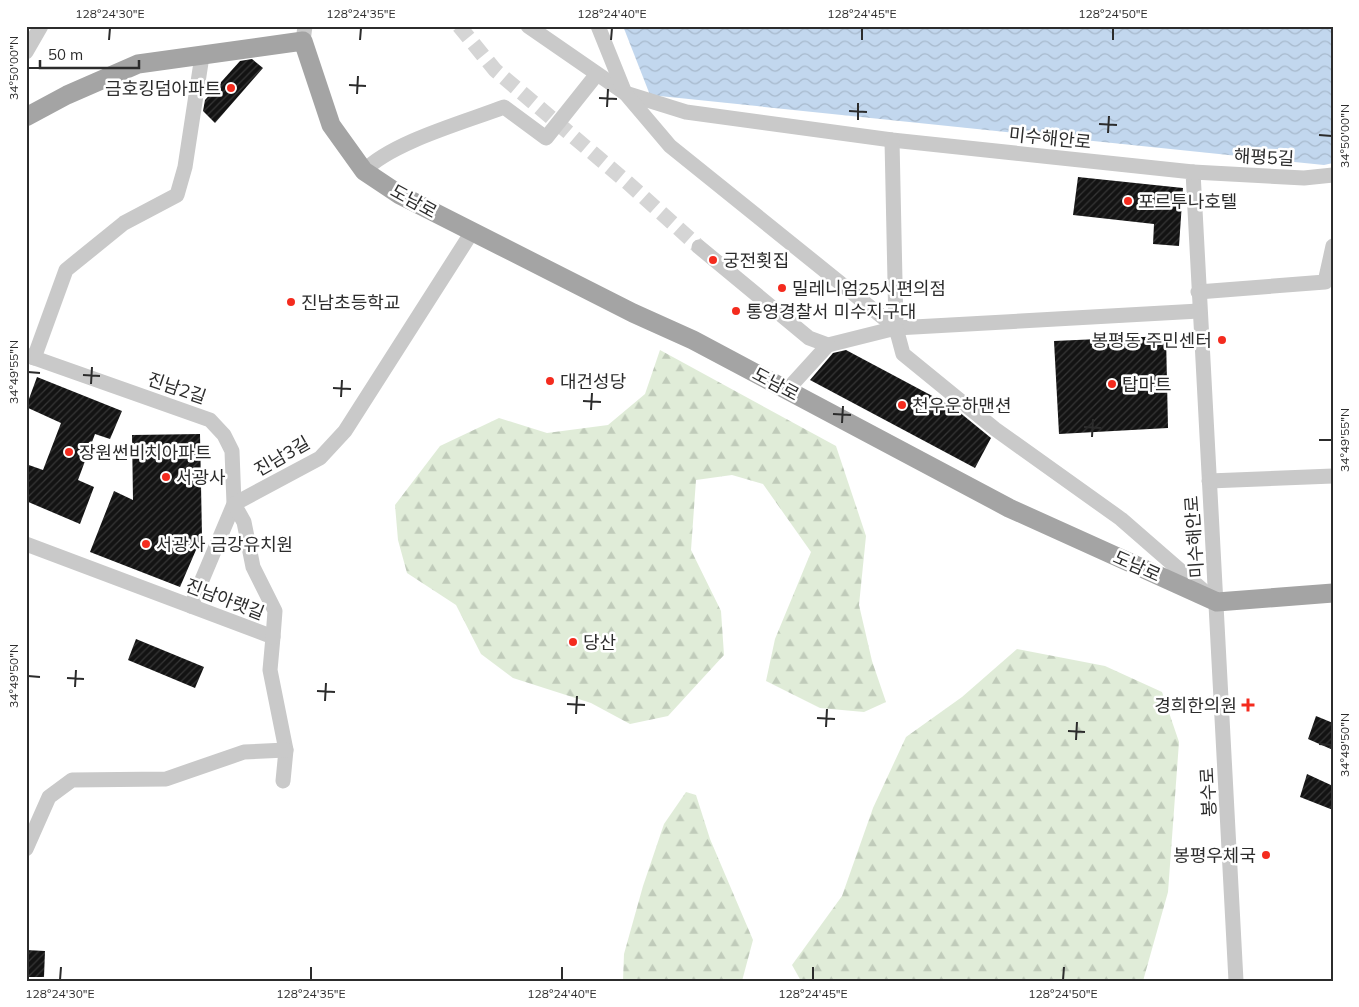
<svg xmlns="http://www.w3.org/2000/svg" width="1359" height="1007" font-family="Mulish,'Noto Sans KR',sans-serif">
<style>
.forest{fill:url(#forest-firs)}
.water{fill:url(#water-waves)}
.building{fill:url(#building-hatch)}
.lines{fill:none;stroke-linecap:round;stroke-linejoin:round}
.minor-tunnel{stroke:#d5d5d5;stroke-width:15;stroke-dasharray:15 8;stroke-linecap:butt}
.minor{stroke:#c9c9c9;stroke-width:15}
.major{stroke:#a4a4a4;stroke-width:19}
.ticks{fill:none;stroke:#2c2c2c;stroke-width:2}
.poi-dot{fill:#f42b1e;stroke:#fff;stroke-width:2}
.labels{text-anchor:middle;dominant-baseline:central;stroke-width:5;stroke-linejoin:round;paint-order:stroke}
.poi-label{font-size:18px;fill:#2c2c2c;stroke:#fff;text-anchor:start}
.street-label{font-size:18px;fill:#2c2c2c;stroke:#fff}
.neatline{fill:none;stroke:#2c2c2c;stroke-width:2}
.ticks-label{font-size:12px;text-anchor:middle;fill:#2c2c2c}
</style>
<defs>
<pattern id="forest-firs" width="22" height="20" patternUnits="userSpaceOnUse" patternTransform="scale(1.25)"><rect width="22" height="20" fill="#e0ecd8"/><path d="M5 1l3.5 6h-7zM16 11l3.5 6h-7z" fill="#c0cbba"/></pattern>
<pattern id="water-waves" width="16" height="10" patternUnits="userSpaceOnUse" patternTransform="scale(1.25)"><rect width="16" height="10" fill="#c2d7ee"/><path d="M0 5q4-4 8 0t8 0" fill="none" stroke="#a7b9cc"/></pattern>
<pattern id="building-hatch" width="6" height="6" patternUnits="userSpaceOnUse" patternTransform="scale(1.25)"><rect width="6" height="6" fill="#131313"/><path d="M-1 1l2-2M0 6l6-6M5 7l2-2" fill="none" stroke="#363636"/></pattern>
</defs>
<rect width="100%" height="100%" fill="#fff"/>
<g class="forest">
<polygon points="660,350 836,446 866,536 859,605 872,661 886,702 864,712 820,708 766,681 775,639 811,552 763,484 732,475 696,480 691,550 721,611 724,655 668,716 630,724 591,703 513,678 481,654 456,605 407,573 398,540 395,505 440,446 499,418 547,433 608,425 645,394"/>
<polygon points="1017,649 1105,666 1162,692 1179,742 1168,892 1143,981 801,981 792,965 842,896 873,808 906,737 962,697"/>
<polygon points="686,792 696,795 710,839 753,940 742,981 623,981 624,954 643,886 664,824"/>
</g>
<polygon class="water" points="623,26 1333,26 1333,163 1324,165 650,95"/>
<g class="building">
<polygon points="252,59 263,68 215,123 203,111 205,100 240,61"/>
<polygon points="1078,177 1183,188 1179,246 1153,244 1154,224 1073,215"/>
<polygon points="1166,336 1168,428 1059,434 1054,341"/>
<polygon points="846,350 953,407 991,438 975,468 810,380 833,353"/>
<polygon points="37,377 122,411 110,439 95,434 78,480 94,487 80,524 26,501 26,464 43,470 61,423 26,407"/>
<polygon points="200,434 202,536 180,587 90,552 114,491 133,500 132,435"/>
<polygon points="136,639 204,667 195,688 128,660"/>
<polygon points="1316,716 1333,723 1333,750 1308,739"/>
<polygon points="1307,774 1333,786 1333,810 1300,797"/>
<polygon points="26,950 45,951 44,977 26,977"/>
</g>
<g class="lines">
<polyline class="minor-tunnel" points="459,26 495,70 628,183 699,247"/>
<g class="minor">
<polyline points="528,26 625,93 686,112 892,140 1193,172 1236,981"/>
<polyline points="598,26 625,93 670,146 896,328 1199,311"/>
<polyline points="303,41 305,26"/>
<polyline points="26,52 41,26"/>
<polyline points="892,140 896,328"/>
<path d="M364 171C392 142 465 122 504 107L546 138 597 74"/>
<polyline points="1193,172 1304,178 1333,175"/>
<polyline points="699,247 809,338 828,345 896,328 903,354 995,429 1121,519 1206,593"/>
<polyline points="1198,292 1325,282 1333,246"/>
<polyline points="26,355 210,420 224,435 232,451 234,504 191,606"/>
<polyline points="34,358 66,270 124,223 177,195 185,167 202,56"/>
<polyline points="787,390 828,345"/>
<polyline points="1209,481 1333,476"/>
<polyline points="26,544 273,637 270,670 286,750 283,781"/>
<polyline points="273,637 275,611 253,567 244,522 234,504 320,458 345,431 472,232"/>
<polyline points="26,849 49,797 72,780 166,779 244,752 286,750"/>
</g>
<polyline class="major" points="26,117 67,95 138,64 303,41 331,125 364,171 400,195 633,313 693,340 1009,508 1217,602 1333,593"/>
</g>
<path class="ticks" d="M109 40 110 28M360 40 361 28M611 40 612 28M862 40V28M1113 40V28M28 68H40M349 85 366 86M357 94 358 76M599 98 617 99M607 107 608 89M849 111 867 112M858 120V103M1099 124 1117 125M1108 133 1109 116M1319 135 1332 136M28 372 40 373M83 375 100 376M91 384 92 367M333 388 351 389M341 397 342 380M583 401 601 402M591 410 592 393M833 414 851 415M842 423 843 406M1084 427 1101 428M1092 437 1093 419M1319 440H1332M28 676 40 677M67 678 84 679M75 687 76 670M317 691 335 692M325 701 326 683M567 704 585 705M576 714 577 696M817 718 835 719M826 727 827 709M1068 731 1085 732M1076 740 1077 722M1319 744 1332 745M60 980 61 967M311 980V967M562 980V967M813 980V967M1063 980 1064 967"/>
<g class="poi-dot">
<circle cx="231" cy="88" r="5"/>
<circle cx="1128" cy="201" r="5"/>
<circle cx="713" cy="260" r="5"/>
<circle cx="782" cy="288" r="5"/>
<circle cx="291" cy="302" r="5"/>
<circle cx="736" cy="311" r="5"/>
<circle cx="1222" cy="340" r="5"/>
<circle cx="550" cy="381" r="5"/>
<circle cx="1112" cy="384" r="5"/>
<circle cx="902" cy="405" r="5"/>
<circle cx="69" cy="452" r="5"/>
<circle cx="166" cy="477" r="5"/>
<circle cx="146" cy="544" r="5"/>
<circle cx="573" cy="642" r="5"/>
<path d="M1245.5 697.5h5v5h5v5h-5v5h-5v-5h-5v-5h5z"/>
<circle cx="1266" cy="855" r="5"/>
</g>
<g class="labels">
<g class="poi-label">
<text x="221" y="88" text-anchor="end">금호킹덤아파트</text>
<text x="1138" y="201">포르투나호텔</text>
<text x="723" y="260">궁전횟집</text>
<text x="792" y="288">밀레니엄25시편의점</text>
<text x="301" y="302">진남초등학교</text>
<text x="746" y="311">통영경찰서 미수지구대</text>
<text x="1212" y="340" text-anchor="end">봉평동 주민센터</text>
<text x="560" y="381">대건성당</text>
<text x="1122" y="384">탑마트</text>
<text x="912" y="405">천우운하맨션</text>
<text x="79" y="452">장원썬비치아파트</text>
<text x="176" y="477">서광사</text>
<text x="156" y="544">서광사 금강유치원</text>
<text x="583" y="642">당산</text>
<text x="1237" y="705" text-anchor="end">경희한의원</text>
<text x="1256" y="855" text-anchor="end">봉평우체국</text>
</g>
<g class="street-label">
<text transform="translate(1050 138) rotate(6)">미수해안로</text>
<text transform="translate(1264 157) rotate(3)">해평5길</text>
<text transform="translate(414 201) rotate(29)">도남로</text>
<text transform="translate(776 384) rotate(28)">도남로</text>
<text transform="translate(177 388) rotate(19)">진남2길</text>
<text transform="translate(282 456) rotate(-30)">진남3길</text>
<text transform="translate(1194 537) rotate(-94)">미수해안로</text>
<text transform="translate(1137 566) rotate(24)">도남로</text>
<text transform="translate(225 599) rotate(21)">진남아랫길</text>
<text transform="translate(1208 792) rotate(-93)">봉수로</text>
</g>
</g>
<rect width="1359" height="1007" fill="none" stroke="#ffffff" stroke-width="55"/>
<path d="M40 60v8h99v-8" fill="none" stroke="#2c2c2c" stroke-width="2.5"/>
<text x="48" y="60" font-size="15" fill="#2c2c2c" stroke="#ffffff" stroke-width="4" paint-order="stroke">50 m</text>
<rect x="28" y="28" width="1304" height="952" class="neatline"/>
<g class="ticks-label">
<text x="110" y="18">128°24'30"E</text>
<text x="361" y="18">128°24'35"E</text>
<text x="612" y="18">128°24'40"E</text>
<text x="862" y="18">128°24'45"E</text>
<text x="1113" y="18">128°24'50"E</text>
<text transform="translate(14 68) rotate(-90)" y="4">34°50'00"N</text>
<text transform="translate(1345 136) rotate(-90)" y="4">34°50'00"N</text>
<text transform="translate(14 372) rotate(-90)" y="4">34°49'55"N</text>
<text transform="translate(1345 440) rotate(-90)" y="4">34°49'55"N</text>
<text transform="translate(14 676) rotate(-90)" y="4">34°49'50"N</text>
<text transform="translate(1345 745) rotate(-90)" y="4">34°49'50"N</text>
<text x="60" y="998">128°24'30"E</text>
<text x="311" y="998">128°24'35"E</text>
<text x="562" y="998">128°24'40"E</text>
<text x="813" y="998">128°24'45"E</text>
<text x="1063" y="998">128°24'50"E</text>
</g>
</svg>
